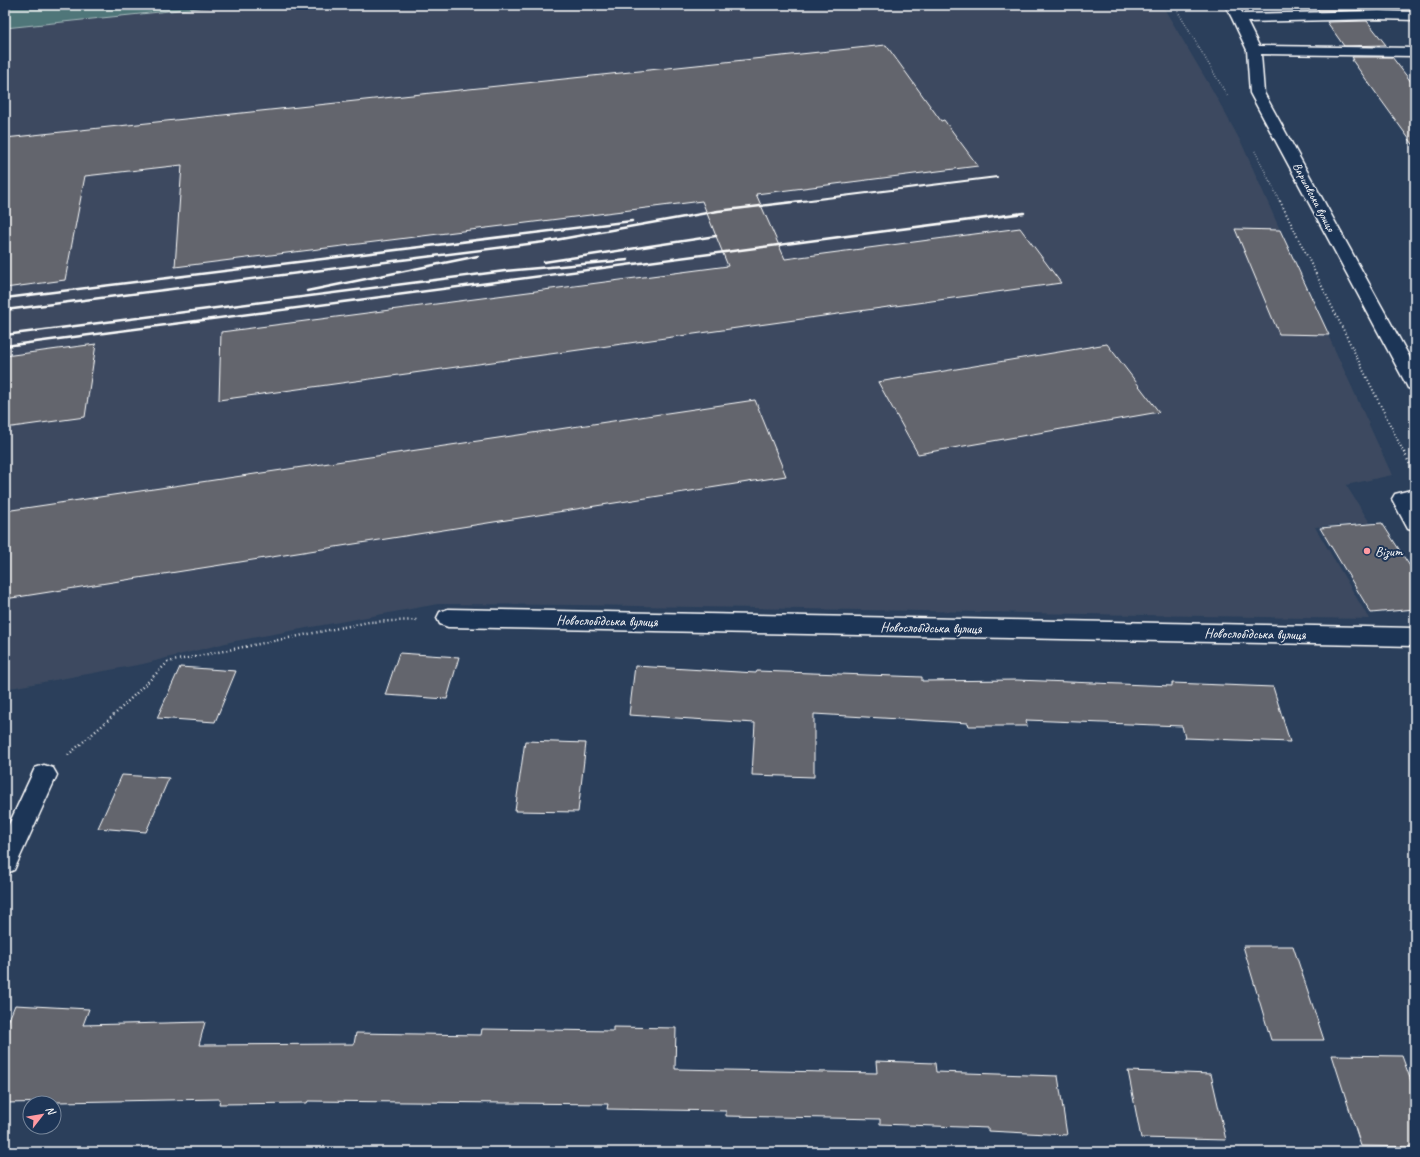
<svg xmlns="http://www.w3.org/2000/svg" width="1420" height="1157" font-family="Caveat,sans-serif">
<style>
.built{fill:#3c4a60}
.green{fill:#4f7679;stroke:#a7babc}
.building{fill:#63656d;stroke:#fff}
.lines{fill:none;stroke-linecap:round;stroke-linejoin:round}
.minor-casing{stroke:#fff;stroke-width:3}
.path-far2{stroke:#fff;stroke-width:1.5;stroke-dasharray:0.5 2;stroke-linecap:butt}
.path-far1{stroke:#fff;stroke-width:2;stroke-dasharray:1 2.5;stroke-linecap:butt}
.path{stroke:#fff;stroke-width:2.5;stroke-dasharray:1 3;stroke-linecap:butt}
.minor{fill:#1d3557;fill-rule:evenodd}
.rail-far1{stroke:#fff;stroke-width:2}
.rail{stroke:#fff;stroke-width:2.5}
.poi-dot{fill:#ff9aa2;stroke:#1d3557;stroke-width:1.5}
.labels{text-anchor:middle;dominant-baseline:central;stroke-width:4;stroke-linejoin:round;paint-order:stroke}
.far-street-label{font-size:12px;fill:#fff;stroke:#1d3557}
.poi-label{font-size:14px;fill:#fff;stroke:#1d3557;text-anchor:start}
.street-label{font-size:14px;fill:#fff;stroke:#1d3557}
</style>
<rect width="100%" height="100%" fill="#2b3f5b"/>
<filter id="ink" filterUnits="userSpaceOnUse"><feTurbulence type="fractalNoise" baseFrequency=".025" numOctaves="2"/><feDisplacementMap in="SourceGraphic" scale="8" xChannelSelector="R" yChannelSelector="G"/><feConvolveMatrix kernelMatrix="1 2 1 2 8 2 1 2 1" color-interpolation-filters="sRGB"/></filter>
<g filter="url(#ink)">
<polygon class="built" points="227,5 1162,5 1213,91 1242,144 1280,230 1392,475 1346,485 1370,523 1315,527 1369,619 579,605 438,604 230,642 143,664 5,689 5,28"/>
<polygon class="green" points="5,5 227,5 5,28"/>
<g class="building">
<polygon points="1315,5 1355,5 1359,10 1319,11"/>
<polygon points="1367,21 1386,45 1344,46 1327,22"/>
<polygon points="886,45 941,121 944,120 978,166 756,194 785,259 1020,228 1061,283 219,400 221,332 728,266 702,201 175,267 182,165 85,176 65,280 5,288 5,138"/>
<polygon points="1352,57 1392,57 1415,87 1415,147 1352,60 1354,60"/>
<polygon points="1235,229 1280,230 1329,335 1279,334"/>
<polygon points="96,344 85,417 5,428 5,356"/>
<polygon points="1107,344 1159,412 918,454 878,382"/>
<polygon points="755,400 786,476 5,599 5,511"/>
<polygon points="1382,523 1415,574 1415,609 1371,613 1320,528"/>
<polygon points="399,653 459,657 447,699 385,695"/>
<polygon points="635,666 756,673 757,671 922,677 922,681 1017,680 1172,686 1172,683 1273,687 1290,742 1185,738 1182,726 1026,720 1027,726 969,726 968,723 814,714 814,777 752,775 755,723 629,715"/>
<polygon points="180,667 236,671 215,722 157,718"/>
<polygon points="525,741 586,743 578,812 515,811"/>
<polygon points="122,775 169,778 146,832 98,828"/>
<polygon points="1243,946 1293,946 1324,1040 1271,1040"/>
<polygon points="15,1005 89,1009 83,1025 205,1022 199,1045 354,1044 356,1033 481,1035 482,1029 613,1031 613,1027 676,1028 675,1069 877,1073 876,1061 935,1063 936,1072 1058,1076 1067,1135 988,1131 988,1128 880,1124 880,1119 726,1116 726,1111 607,1109 608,1104 308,1101 307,1103 219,1104 220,1099 5,1103 5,1029"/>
<polygon points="1332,1055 1402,1056 1415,1092 1415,1147 1361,1146"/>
<polygon points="1128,1071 1211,1074 1226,1140 1141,1138"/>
</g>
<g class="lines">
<defs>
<g id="minor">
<polygon points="1225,5 1237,5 1243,14 1379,11 1415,12 1415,20 1379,19 1247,22 1259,46 1415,48 1415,56 1261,54 1264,93 1415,367 1415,390 1408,388 1406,384 1250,93 1247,50 1232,18"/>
<polygon points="1415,489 1415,531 1408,529 1392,499 1395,494"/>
<polygon points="448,609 1415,628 1415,646 448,627 440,624 437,618 440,612"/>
<polygon points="44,765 53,768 57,775 14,870 5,874 5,833 35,768"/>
</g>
</defs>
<use href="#minor" class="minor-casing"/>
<g class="path-far2">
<polyline points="1174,5 1228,97"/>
<polyline points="1255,151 1280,202"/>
</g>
<polyline class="path-far1" points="1280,201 1404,453"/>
<g class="path">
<polyline points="1404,452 1412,469"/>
<polyline points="68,755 112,717 168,662 369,622 418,620"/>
</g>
<use href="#minor" class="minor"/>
<polyline class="rail-far1" points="794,202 997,177"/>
<g class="rail">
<polyline points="544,262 716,236"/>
<polyline points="307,291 478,256"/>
<polyline points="5,298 632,221"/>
<polyline points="5,310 544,242 718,211 802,201"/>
<polyline points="5,335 505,271 628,260"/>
<polyline points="5,346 1024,213"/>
</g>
</g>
</g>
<circle class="poi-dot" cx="1367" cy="551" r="4"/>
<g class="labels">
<g class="far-street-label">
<text transform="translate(1314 197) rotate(62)">Варшавська вулиця</text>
</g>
<g class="poi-label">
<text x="1375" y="551">Візит</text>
</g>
<g class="street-label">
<text transform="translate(607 621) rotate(1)">Новослобідська вулиця</text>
<text transform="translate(931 628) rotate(1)">Новослобідська вулиця</text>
<text transform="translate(1255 634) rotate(1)">Новослобідська вулиця</text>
</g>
</g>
<rect width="1420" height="1157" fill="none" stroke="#1d3557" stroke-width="20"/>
<rect x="10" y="10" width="1400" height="1137" fill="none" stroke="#fff" stroke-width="1.5" filter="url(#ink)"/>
<g transform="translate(42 1115) rotate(59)"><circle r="19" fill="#1d3557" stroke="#77869a"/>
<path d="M0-3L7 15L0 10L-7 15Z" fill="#ff9aa2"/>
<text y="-6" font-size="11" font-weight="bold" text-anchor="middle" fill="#ffffff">N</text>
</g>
</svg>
